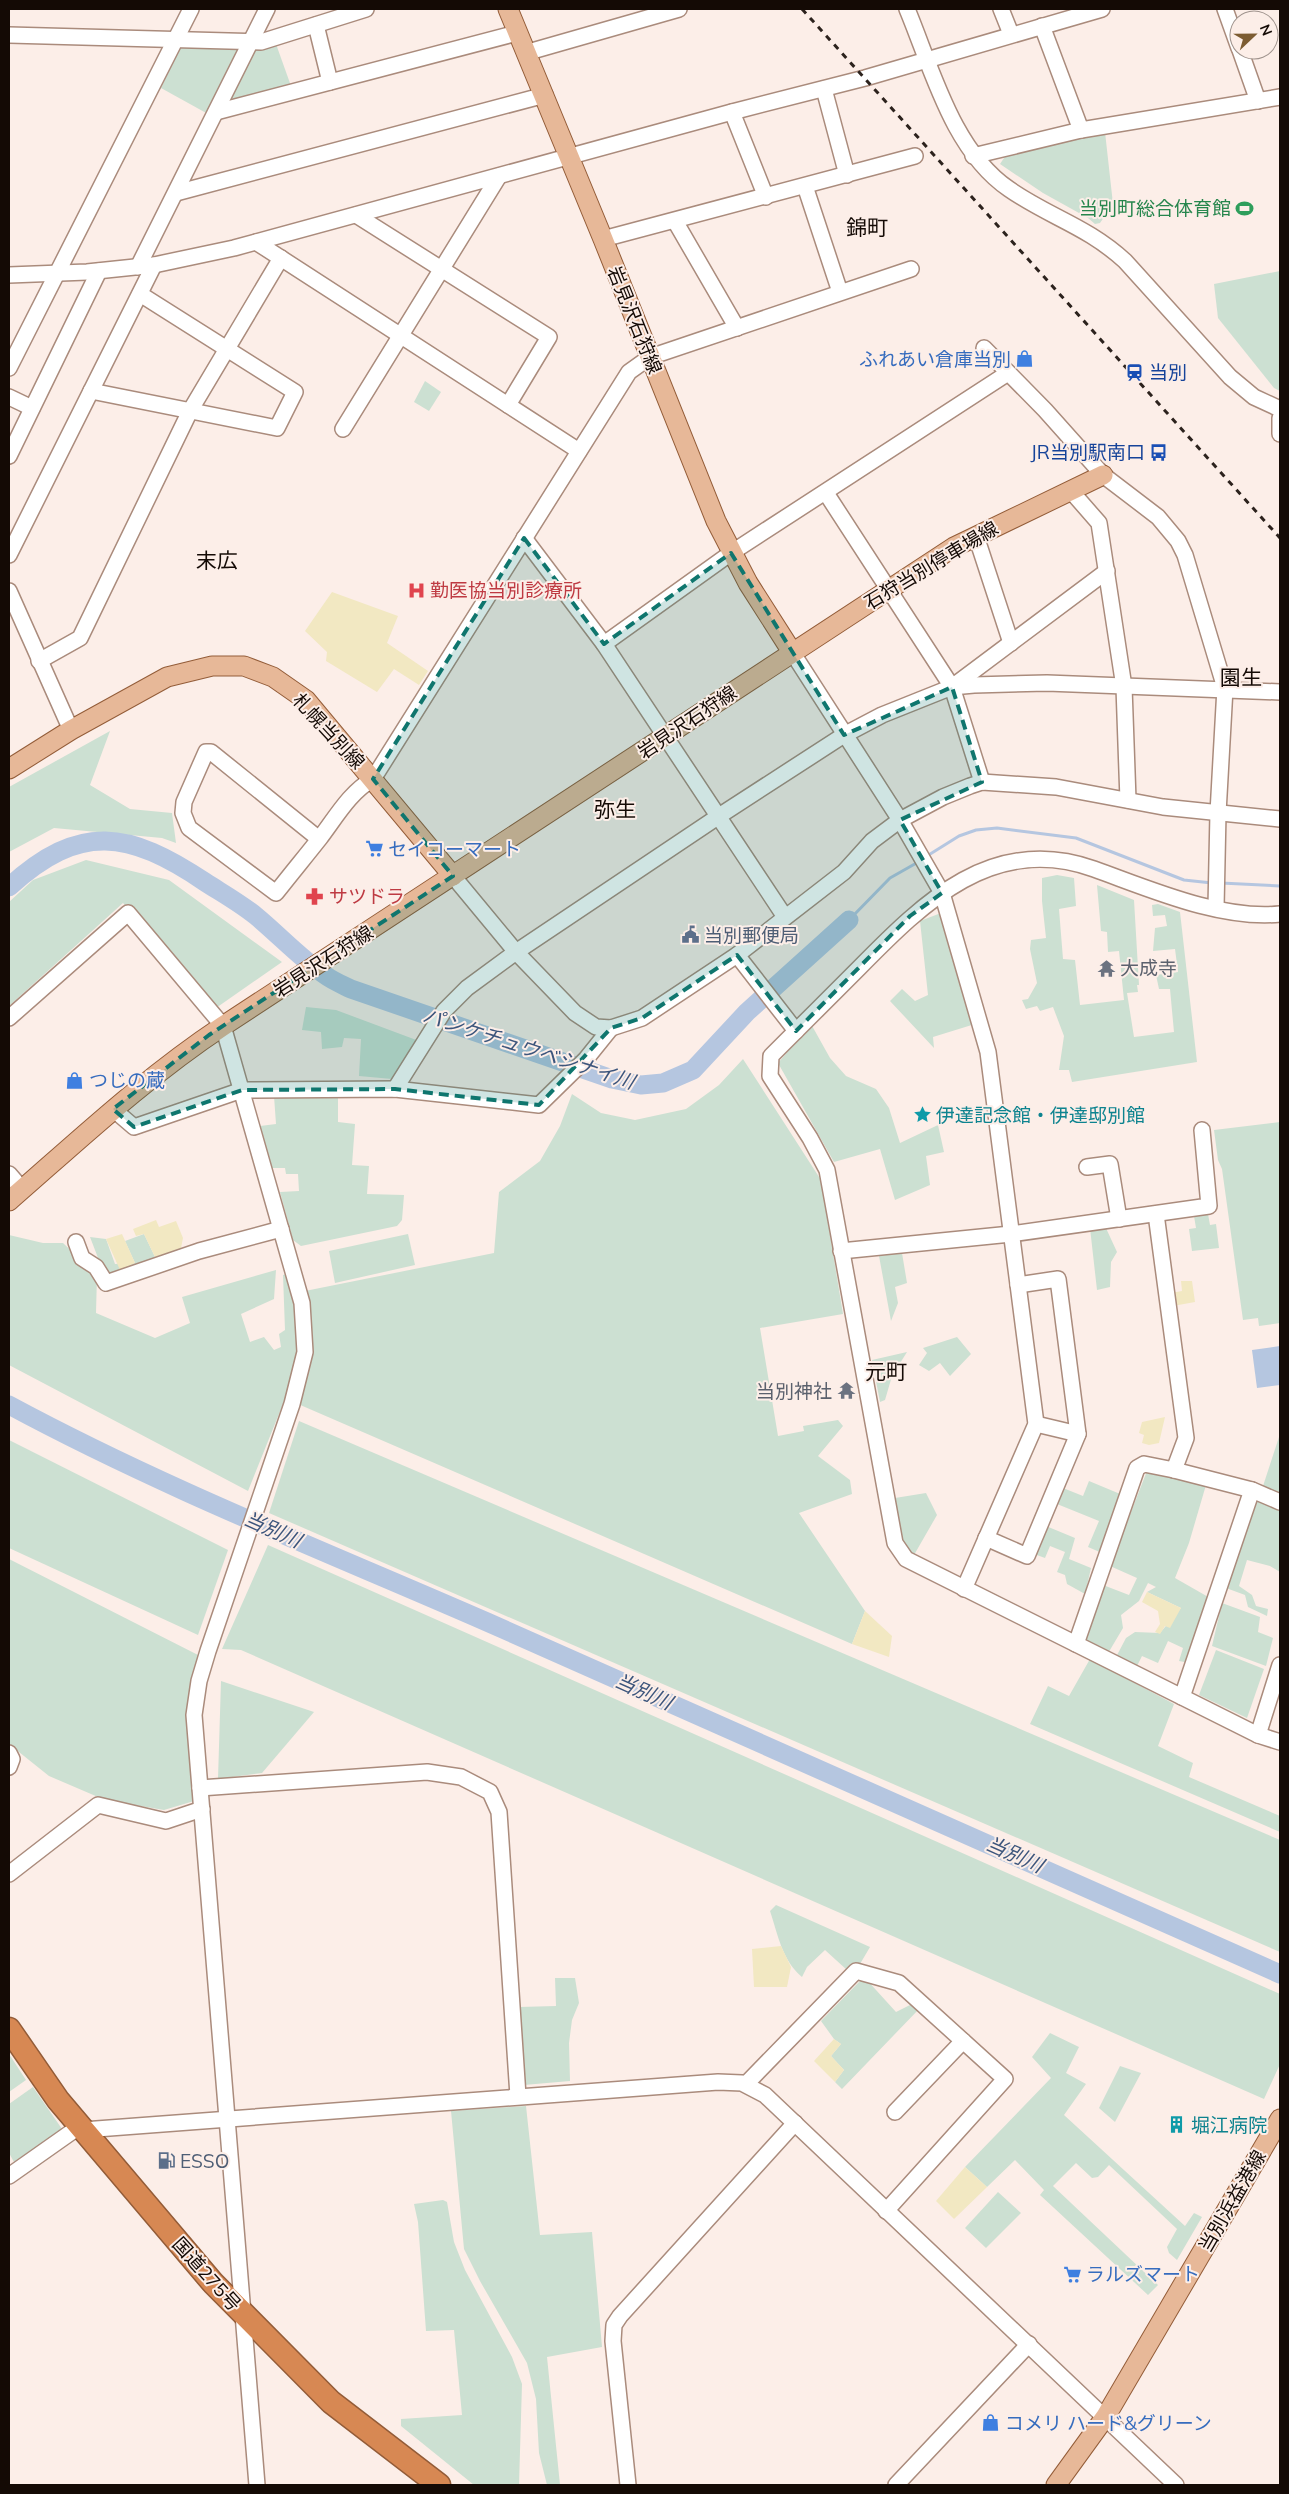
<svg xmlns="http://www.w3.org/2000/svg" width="1289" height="2494" font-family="Mulish,'Noto Sans JP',sans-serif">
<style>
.green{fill:#cce0d2}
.sand{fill:#f2e8c2}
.water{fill:#b5c6e0}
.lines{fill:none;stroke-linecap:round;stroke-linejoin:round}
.stream{stroke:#b5c6e0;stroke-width:3}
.river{stroke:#b5c6e0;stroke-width:19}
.minor-casing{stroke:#aa8b7c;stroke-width:18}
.major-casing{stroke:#935c38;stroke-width:21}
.highway-casing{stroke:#935c38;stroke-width:25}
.minor{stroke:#fff;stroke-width:15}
.major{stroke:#e7b898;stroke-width:19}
.highway{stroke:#d78853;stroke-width:22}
.rail{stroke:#2c221d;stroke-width:3;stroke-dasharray:6 6;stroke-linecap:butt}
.marked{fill:#0f766e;fill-opacity:0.2;stroke:#0f766e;stroke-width:4;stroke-dasharray:10 6;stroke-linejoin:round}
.labels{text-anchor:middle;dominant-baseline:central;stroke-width:4;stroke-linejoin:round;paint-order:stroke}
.leisure-label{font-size:19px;fill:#27864d;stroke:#fceee8;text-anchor:end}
.street-label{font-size:19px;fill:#140a05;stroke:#fceee8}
.shop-label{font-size:19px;fill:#366cbe;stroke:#fceee8;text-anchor:start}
.transit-label{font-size:19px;fill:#164399;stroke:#fceee8;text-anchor:start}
.health-label{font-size:19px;fill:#be3a42;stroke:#fceee8;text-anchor:start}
.service-label{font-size:19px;fill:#4e5e75;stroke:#fceee8;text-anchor:start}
.worship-label{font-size:19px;fill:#5b616d;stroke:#fceee8;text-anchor:start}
.culture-label{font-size:19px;fill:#0d838f;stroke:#fceee8;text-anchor:start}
.water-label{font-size:20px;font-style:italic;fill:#3c557c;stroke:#fceee8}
.quarter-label{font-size:21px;fill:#140a05;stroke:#fceee8}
</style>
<rect width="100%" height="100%" fill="#fceee8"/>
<g class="green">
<polygon points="276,44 291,86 229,102 256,49"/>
<polygon points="181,47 240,49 208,114 161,88"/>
<polygon points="1105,132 1113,204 1100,223 1095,224 1088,218 1043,193 1000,164 1008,152"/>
<polygon points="1280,271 1280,391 1274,388 1218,318 1214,284"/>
<polygon points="425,381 441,392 429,411 414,402"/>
<polygon points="110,731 90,785 130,809 172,813 176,843 162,838 54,828 9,852 9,787"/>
<polygon points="86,860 169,880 282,962 216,1008 123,903 9,1006 9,902 33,880"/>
<polygon points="1057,875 1074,878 1076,906 1059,909 1063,959 1075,960 1080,1005 1124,1000 1119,951 1108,952 1107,932 1101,931 1097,885 1134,900 1139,985 1137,985 1138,992 1127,993 1134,1037 1174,1032 1170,989 1159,989 1156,975 1178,972 1175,949 1153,951 1155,928 1167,926 1165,915 1153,916 1152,905 1158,904 1180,912 1197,1062 1072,1082 1069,1070 1059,1070 1064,1036 1053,1007 1040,1011 1037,1006 1026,1009 1022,1000 1028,999 1037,983 1030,949 1031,940 1046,938 1042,901 1042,878"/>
<polygon points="941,913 975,1024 933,1037 934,1048 890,1001 902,989 915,1001 928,995 920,921"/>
<polygon points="306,1007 336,1010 419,1041 392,1079 359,1076 361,1039 344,1038 342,1047 322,1049 321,1032 302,1030"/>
<polygon points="811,1024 830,1058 846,1076 876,1089 889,1108 900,1143 938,1125 944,1152 926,1156 930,1185 895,1200 880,1149 834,1162 778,1063"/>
<polygon points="743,1059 821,1180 843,1314 760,1328 778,1436 804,1431 803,1426 838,1420 843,1426 818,1456 850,1480 852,1494 799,1513 865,1611 852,1644 298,1404 313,1346 305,1291 494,1253 499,1192 540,1161 560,1126 572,1094 601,1113 635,1120 686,1109 719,1085"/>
<polygon points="338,1095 338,1122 355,1124 352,1165 369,1166 367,1194 404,1195 402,1220 397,1226 301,1246 293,1240 280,1192 299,1191 298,1174 286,1174 285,1168 272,1168 260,1126 276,1124 274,1096"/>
<polygon points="1280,1122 1280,1323 1259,1326 1258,1318 1243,1320 1222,1169 1218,1160 1214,1130"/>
<polygon points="1208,1214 1210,1225 1216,1224 1219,1248 1192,1251 1189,1229 1196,1228 1194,1216"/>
<polygon points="1105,1226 1117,1252 1111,1262 1110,1287 1097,1290 1090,1228"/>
<polygon points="144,1234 155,1257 181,1248 183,1253 105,1276 90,1237 106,1239 115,1264 135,1263 125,1241"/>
<polygon points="408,1234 415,1265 335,1283 329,1251"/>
<polygon points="9,1235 43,1243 63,1243 97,1275 96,1313 155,1338 190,1323 182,1297 276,1270 274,1299 241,1314 250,1342 264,1337 274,1350 281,1347 279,1334 285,1330 283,1275 287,1274 296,1308 299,1352 287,1394 248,1491 9,1365"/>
<polygon points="902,1253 907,1283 895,1287 898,1303 891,1321 879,1256"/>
<polygon points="957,1337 971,1354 950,1376 940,1363 929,1371 919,1365 927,1353 923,1348"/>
<polygon points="907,1352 892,1376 885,1400 880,1402 872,1360"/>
<polygon points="299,1421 1280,1840 1280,1952 269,1513"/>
<polygon points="1280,1434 1280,1494 1263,1486"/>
<polygon points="9,1440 228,1550 198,1635 9,1548"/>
<polygon points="1147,1471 1206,1485 1189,1543 1175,1578 1210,1598 1190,1663 1179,1661 1183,1648 1168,1641 1158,1663 1142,1656 1136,1668 1115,1659 1126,1638 1135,1632 1160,1633 1181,1608 1147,1592 1156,1587 1148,1583 1139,1601 1121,1615 1123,1628 1107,1655 1082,1641 1103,1585 1129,1595 1137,1578 1110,1566"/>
<polygon points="1089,1481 1125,1496 1102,1553 1088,1547 1099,1521 1057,1504 1063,1488 1083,1496"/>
<path d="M926 1493 937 1515 914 1555C897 1544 898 1517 895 1498Z"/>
<polygon points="1259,1497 1280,1506 1280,1572 1270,1566 1247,1560 1239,1586 1252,1595 1256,1606 1268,1609 1267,1616 1248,1607 1245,1595 1226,1588"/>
<polygon points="1046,1526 1075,1538 1069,1559 1091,1568 1085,1594 1067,1584 1065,1575 1057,1572 1065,1552 1050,1546 1045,1558 1034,1554"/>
<polygon points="268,1545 1280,1994 1280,2064 1264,2099 241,1650 222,1649"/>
<polygon points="9,1559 200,1656 190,1687 189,1729 194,1801 164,1810 105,1800 49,1776 9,1744"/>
<polygon points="1222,1603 1260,1617 1258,1632 1273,1638 1266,1666 1212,1646"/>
<polygon points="1216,1650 1264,1669 1247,1718 1199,1695"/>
<polygon points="1090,1659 1174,1704 1158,1746 1193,1763 1189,1777 1280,1816 1280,1832 1030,1724 1048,1686 1069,1696"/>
<polygon points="221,1681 314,1712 262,1773 218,1779"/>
<path d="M776 1905 870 1947 860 1964 847 1970 825 1950 807 1967 802 1977C782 1960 778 1935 770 1911Z"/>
<polygon points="555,1978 575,1978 579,2003 572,2020 569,2043 570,2081 524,2085 519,2007 556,2006"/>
<polygon points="866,1979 896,2012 910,2005 919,2009 842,2089 835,2082 844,2070 831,2056 841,2044 834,2039 821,2021 859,1982"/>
<polygon points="1050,2033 1079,2047 1066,2073 1086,2084 1064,2115 1185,2226 1194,2213 1202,2217 1177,2260 1169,2253 1167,2247 1177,2229 1109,2165 1098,2177 1092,2178 1076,2163 1053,2186 1158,2285 1148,2295 1040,2195 1044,2190 1015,2160 987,2187 965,2167 1051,2078 1032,2057"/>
<polygon points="9,2054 26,2080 9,2092"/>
<polygon points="1120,2066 1141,2073 1115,2122 1099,2108"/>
<polygon points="33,2087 62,2129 14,2162 9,2153 9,2104"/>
<polygon points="526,2106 540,2235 592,2232 602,2347 547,2357 560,2485 547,2485 539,2453 536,2399 527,2363 480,2281 464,2249 451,2111"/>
<polygon points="998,2192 1021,2213 986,2248 965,2228"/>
<polygon points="443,2200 447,2202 454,2242 465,2270 512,2357 522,2384 519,2485 474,2485 401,2426 401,2419 462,2415 454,2330 426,2331 418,2222 414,2204"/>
</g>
<g class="sand">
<polygon points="332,592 398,616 387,643 428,671 419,685 394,669 377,692 326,661 327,652 305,631"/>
<polygon points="156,1220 159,1227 176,1221 183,1238 181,1248 155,1257 144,1234 136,1236 133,1229"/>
<polygon points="122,1234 135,1263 120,1270 106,1239"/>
<polygon points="1181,1281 1192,1281 1195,1302 1173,1306 1171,1293 1182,1291"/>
<polygon points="1165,1417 1159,1443 1149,1445 1142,1443 1144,1435 1139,1433 1142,1422"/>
<polygon points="1147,1592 1181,1608 1170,1628 1165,1626 1160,1634 1155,1632 1160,1624 1158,1611 1142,1602"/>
<polygon points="865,1611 892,1636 889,1657 852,1644"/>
<polygon points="781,1946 791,1967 787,1987 754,1987 752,1949"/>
<polygon points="834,2039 841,2044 831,2056 844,2070 835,2082 814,2061"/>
<polygon points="965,2167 987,2187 954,2219 936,2201"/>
</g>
<polygon class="water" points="1280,1346 1280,1385 1257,1388 1252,1350"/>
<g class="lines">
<g class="stream">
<polyline points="927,856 959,836 976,830 997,828 1076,838 1184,880 1212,883"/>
<polyline points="1221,883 1280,886"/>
<polyline points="849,920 890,878 920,861"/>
</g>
<g class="river">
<path d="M9 887C80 822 129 831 205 882 222 893 240 903 256 916 279 935 300 958 325 975 333 981 343 985 351 989L612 1079 641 1085 663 1083 693 1070 747 1012 849 920"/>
<path d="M9 1405C163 1488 327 1552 487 1622 752 1739 1017 1855 1280 1974"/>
</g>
<defs>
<g id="minor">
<path d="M907 9C932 69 953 151 1009 189 1049 217 1087 226 1125 261L1230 377 1254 397 1280 409"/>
<polyline points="1001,9 1011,34"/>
<polyline points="1225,9 1239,48"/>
<polyline points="316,25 330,82"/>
<polyline points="1042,26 1081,130"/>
<polyline points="9,35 261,42 366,9"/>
<polyline points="1240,50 1258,101"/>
<polyline points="525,53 679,9"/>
<polyline points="824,89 847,175"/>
<polyline points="216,112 517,33"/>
<polyline points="732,112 766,197"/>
<polyline points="973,156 1081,130 1280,97"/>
<polyline points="805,186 840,292"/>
<polyline points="176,193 545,95"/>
<polyline points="356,215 549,337 508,405"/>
<polyline points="675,221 737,328"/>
<polyline points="603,239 915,156"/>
<polyline points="256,242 579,451"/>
<polyline points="138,267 267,9"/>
<polyline points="9,275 87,272 154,265 234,248 732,112 865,78 1102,9"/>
<polyline points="984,348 1045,410 1103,475 1158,517 1178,541 1185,555 1225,688 1218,813 1216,907"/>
<polyline points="9,368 191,9"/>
<polyline points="91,391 277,428 295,392 140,294"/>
<polyline points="9,397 32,408"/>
<polyline points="1280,418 1280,434"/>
<polyline points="343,429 499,176"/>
<polyline points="9,456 99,271"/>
<polyline points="1071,491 1099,523 1124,687 1128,800"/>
<polyline points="826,493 952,687 982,782"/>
<polyline points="976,536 1011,643"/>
<polyline points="524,538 604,644 785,917"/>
<polyline points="9,555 154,265"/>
<polyline points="9,591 71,730"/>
<polyline points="604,644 731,553 1008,373"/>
<polyline points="792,652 900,820 942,893 988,1052 1036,1424 964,1589"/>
<polyline points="39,661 80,638 190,411 281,258"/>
<polyline points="952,687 1107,571"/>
<path d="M319 839 211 752H206L184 802 183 813 189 828 276 893C290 875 305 857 320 838 336 817 350 792 373 779L629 372 650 357 911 269"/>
<polyline points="453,876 516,952 575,1013 596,1027 611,1028 642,1018 737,955 844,872 872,841 900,820 943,797 970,786 982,782 1056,787 1163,807 1280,819"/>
<path d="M1280 914C1220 920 1150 889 1094 869 993 833 924 902 859 968 830 997 800 1027 771 1056L770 1076 810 1138 827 1170 895 1543 906 1559 1258 1735 1280 1742"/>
<polyline points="737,955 796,1031"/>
<polyline points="9,1018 128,913 223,1026 302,1303 305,1352 292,1404 208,1651 199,1681 194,1715 257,2485"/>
<polyline points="395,1089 444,1011 467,988 516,952 719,816 844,735 882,715 952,687 974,685 1047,683 1280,692"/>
<polyline points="113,1109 134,1127 242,1090 395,1089 539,1105 586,1059 611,1028"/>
<polyline points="1087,1167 1110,1164 1119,1219"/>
<polyline points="9,1174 22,1189"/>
<polyline points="1156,1214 1186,1438 1174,1470"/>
<polyline points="76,1242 82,1258 96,1267 106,1283 199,1251 281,1229"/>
<polyline points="841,1251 1011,1234 1209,1206 1202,1130"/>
<polyline points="1036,1424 1078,1434"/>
<polyline points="986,1538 1027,1556 1078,1434 1058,1279 1018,1285"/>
<polyline points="1076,1644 1137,1468 1144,1464 1174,1470 1252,1490 1280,1502"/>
<polyline points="1182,1697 1252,1490"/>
<polyline points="1258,1735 1280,1665"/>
<polyline points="9,1753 12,1759 9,1767"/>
<polyline points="200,1788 427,1772 461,1777 490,1792 499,1812 518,2096"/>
<polyline points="9,1874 98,1805 166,1821 202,1809"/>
<polyline points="746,2084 856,1971 899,1983 1005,2079 886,2211"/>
<polyline points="895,2112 963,2041"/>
<polyline points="83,2130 718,2082 742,2083 765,2095 1176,2485"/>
<polyline points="9,2176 80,2126"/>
<polyline points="628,2485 613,2341 614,2325 620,2316 795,2123"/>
<polyline points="896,2485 1029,2344"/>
</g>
<g id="major">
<polyline points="508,9 603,239 716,521 748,583 792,652"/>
<polyline points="9,769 71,730 167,677 212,666 244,666 273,677 306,700 453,876"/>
<path d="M9 1201C79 1140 146 1077 223 1026L954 547 1103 475"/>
<polyline points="1056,2485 1106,2416 1280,2119"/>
</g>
<polyline id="highway" points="9,2029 58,2100 213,2283 331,2402 439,2485"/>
</defs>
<use href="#minor" class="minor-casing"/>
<use href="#major" class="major-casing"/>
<use href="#highway" class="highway-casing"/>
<use href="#minor" class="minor"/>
<use href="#major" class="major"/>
<use href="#highway" class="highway"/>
<polyline class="rail" points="802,9 1280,538"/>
</g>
<path class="marked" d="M524 538 604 644 731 553 844 735 952 687 982 782 900 820 942 893 910 916 796 1031 737 955 642 1018 611 1028 539 1105 395 1089 242 1090 134 1127 113 1109 209 1035 453 876 373 779Z"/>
<defs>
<symbol id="stadium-bare" viewBox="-9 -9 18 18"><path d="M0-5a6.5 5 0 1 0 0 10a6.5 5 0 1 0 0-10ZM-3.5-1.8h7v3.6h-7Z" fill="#2e9e5b" stroke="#fceee8" stroke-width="2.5" paint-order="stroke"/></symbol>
<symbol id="shop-bare" viewBox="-9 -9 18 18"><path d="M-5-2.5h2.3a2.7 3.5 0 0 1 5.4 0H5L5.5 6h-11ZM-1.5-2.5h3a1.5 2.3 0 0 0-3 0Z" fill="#3f7fe0" stroke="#fceee8" stroke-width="2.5" paint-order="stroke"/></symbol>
<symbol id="station-bare" viewBox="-9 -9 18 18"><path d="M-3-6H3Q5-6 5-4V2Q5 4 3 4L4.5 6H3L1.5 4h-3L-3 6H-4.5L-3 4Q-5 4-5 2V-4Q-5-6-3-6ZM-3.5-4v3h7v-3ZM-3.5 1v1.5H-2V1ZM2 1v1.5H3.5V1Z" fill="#1a4fb4" stroke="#fceee8" stroke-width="2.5" paint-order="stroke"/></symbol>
<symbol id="bus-bare" viewBox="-9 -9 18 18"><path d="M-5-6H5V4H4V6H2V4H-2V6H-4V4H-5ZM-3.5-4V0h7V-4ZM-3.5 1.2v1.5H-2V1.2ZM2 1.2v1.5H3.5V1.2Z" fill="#1a4fb4" stroke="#fceee8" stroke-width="2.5" paint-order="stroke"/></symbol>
<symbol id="hospital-bare" viewBox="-9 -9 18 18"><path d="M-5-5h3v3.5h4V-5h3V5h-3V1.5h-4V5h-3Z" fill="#e0444e" stroke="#fceee8" stroke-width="2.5" paint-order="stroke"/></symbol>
<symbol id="supermarket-bare" viewBox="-9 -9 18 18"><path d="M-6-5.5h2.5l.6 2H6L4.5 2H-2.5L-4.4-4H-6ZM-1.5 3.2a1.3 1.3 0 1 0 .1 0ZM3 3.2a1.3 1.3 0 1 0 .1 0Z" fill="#3f7fe0" stroke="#fceee8" stroke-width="2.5" paint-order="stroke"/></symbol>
<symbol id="pharmacy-bare" viewBox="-9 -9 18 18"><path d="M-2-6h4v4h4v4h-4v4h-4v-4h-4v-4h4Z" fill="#e0444e" stroke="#fceee8" stroke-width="2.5" paint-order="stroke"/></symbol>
<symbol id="civic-bare" viewBox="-9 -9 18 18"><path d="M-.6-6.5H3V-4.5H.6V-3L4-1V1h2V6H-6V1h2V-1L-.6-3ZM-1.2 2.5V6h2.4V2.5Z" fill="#5c6f8a" stroke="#fceee8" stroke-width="2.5" paint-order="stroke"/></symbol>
<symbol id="temple-bare" viewBox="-9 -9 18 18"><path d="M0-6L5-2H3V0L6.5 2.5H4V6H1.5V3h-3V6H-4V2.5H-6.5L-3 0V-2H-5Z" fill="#6b7280" stroke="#fceee8" stroke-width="2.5" paint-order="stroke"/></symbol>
<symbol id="sight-bare" viewBox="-9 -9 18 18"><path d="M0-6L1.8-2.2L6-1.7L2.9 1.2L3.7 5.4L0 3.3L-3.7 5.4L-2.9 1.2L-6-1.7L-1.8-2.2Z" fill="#0f9aa8" stroke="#fceee8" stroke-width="2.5" paint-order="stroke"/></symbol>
<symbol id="building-bare" viewBox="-9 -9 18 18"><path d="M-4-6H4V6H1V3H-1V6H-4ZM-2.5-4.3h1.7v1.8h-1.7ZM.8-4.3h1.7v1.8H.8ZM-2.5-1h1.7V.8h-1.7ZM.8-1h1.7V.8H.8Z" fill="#0f9aa8" stroke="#fceee8" stroke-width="2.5" paint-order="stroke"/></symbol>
<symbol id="fuel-bare" viewBox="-9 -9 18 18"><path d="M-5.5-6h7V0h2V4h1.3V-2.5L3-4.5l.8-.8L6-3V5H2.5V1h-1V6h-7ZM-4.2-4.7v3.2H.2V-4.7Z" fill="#5c6f8a" stroke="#fceee8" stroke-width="2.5" paint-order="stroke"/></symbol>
</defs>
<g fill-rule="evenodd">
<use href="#stadium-bare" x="1232" y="196" width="25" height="25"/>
<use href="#shop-bare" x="1012" y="346" width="25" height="25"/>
<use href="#station-bare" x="1122" y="360" width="25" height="25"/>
<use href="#bus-bare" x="1146" y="440" width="25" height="25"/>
<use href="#hospital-bare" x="404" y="578" width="25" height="25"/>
<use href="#supermarket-bare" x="362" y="836" width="25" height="25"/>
<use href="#pharmacy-bare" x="302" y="884" width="25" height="25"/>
<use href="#civic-bare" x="678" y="922" width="25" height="25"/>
<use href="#temple-bare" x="1094" y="956" width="25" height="25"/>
<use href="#shop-bare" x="62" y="1068" width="25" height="25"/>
<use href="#sight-bare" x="910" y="1102" width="25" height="25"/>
<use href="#temple-bare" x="834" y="1378" width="25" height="25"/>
<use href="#building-bare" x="1164" y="2112" width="25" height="25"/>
<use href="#fuel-bare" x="154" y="2148" width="25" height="25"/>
<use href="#supermarket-bare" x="1060" y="2262" width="25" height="25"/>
<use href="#shop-bare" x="978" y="2410" width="25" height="25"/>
</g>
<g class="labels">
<g class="leisure-label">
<text x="1231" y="208">当別町総合体育館</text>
</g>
<g class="street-label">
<text transform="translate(635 320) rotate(68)">岩見沢石狩線</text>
<text transform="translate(931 565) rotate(-31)">石狩当別停車場線</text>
<text transform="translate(687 722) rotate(-34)">岩見沢石狩線</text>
<text transform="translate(329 731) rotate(47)">札幌当別線</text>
<text transform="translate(323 961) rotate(-33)">岩見沢石狩線</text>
<text transform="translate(1232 2201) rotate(-60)">当別浜益港線</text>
<text transform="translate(207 2274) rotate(48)">国道275号</text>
</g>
<g class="shop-label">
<text x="1011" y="359" text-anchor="end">ふれあい倉庫当別</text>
<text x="388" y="849">セイコーマート</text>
<text x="89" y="1080">つじの蔵</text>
<text x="1086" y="2274">ラルズマート</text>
<text x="1005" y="2423">コメリ ハード&amp;グリーン</text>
</g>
<g class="transit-label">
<text x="1149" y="372">当別</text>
<text x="1145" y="452" text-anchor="end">JR当別駅南口</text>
</g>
<g class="health-label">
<text x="430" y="590">勤医協当別診療所</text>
<text x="329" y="896">サツドラ</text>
</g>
<g class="service-label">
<text x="704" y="935">当別郵便局</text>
<text x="180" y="2161">ESSO</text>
</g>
<g class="worship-label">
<text x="1120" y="968">大成寺</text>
<text x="832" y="1391" text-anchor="end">当別神社</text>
</g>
<g class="culture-label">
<text x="936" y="1115">伊達記念館・伊達邸別館</text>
<text x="1191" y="2125">堀江病院</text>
</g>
<g class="water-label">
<text transform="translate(529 1048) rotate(18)">パンケチュウベシナイ川</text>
<text transform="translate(273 1529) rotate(24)">当別川</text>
<text transform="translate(644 1691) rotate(24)">当別川</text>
<text transform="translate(1015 1854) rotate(24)">当別川</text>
</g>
<g class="quarter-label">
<text x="867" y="227">錦町</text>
<text x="217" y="560">末広</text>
<text x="1241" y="677">園生</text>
<text x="615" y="809">弥生</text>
<text x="886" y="1371">元町</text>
</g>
</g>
<rect width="1289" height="2494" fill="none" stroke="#140a05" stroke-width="20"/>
<g transform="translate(1254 35) rotate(68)"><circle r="24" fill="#fceee8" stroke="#9f938d"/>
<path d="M0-4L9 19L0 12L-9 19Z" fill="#7c5c32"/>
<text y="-8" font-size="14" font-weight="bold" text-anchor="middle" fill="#140a05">N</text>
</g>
</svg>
